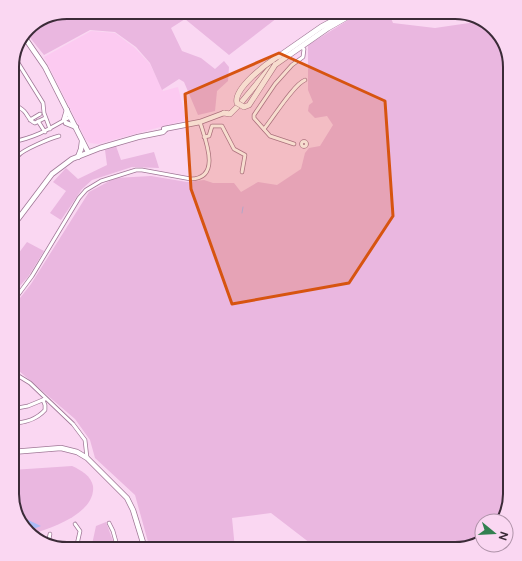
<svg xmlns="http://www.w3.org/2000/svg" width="522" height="561" font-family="'Public Sans',sans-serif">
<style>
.built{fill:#fccaf1}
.green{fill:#eab7e0}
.water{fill:#acbbf7}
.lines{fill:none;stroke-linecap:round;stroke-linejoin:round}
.stream{stroke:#acbbf7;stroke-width:1}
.street-casing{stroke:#a07897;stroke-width:4.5}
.secondary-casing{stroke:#a07897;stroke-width:6}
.primary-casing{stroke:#a07897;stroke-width:6}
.street{stroke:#fff;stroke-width:3}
.secondary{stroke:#fff;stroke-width:4.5}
.primary{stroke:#fff;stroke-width:5}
.primary-bridge-casing{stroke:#a07897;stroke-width:6;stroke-linecap:butt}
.primary-bridge{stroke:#fff;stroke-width:5}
.marked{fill:#d75410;fill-opacity:0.2;stroke:#d75410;stroke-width:3;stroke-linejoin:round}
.rim{fill:none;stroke:#3b2b38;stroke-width:2}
</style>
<rect width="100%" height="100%" fill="#fad7f2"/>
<polygon class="built" points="91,31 115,33 135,48 150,64 163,91 178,87 186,120 98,144 90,143 86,140 44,57"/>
<g class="green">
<polygon points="67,12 227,12 234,20 237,15 277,18 229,55 185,19 171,28 182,51 201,58 215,69 224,61 229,67 228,81 217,91 215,111 198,115 184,82 179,79 162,90 150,63 136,47 115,32 90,30 44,55 27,34 31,26"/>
<polygon points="367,15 390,16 393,23 435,28 476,22 498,33 510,67 510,494 504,518 502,521 482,521 482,540 455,549 305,549 310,543 271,513 232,518 235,549 150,549 135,495 95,458 90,440 75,419 12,365 12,312 16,303 31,284 89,192 115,178 151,176 187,182 204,180 213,183 234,183 241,192 258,182 277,185 301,169 305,153 309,148 320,146 333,125 327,116 315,118 308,111 309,105 313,102 308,90 308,45 355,16"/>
<polygon points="116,146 121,160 154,152 159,168 132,167 92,180 82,189 61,220 50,213 66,191 53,182 66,168 78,179 107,165 105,150"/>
<polygon points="27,242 44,251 28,277 12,294 12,262"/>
<path d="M72 466C81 470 91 476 93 486 96 513 52 528 32 534L24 528 12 494V470Z"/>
<polygon points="106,522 116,549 91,549 96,526"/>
</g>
<polygon class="water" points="18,512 25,516 26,519 41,526 28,531 24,528"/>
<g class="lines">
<polyline class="stream" points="242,213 243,207"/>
<defs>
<g id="street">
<polyline points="15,58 43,103 44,113 50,129"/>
<path d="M12 100C17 108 19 106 24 111 28 115 29 121 35 123L45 118"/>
<polyline points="30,120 40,114"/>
<polyline points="38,121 45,132"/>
<path d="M264 129C273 118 294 84 305 80"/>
<polyline points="204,137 209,136 212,126 222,126 234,149 245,155 242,172"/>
<circle cx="304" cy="144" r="2.5"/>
<path d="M12 142C37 137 49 129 70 117"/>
<polyline points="294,144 270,136 254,118 254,115 275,84 292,65 303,57 304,49 301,47"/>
<path d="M16 174 14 169C15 165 16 160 18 156 22 150 51 138 59 136"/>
<path d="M12 303 32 276 79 198 86 190 101 181 136 170H142L191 179C222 178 205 139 200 122"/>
<polyline points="12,372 30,383 73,424 85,440 87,458"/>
<polyline points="12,409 28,406 45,399"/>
<path d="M12 423C24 423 37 419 45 410V405L43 400"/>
<polyline points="109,523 113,531 118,549"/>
<polyline points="75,524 80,531 76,549"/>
<polyline points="48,544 50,534"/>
</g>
<g id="secondary">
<polyline points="25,38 45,67 88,152"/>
<polyline points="64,120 67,110"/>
<polyline points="66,123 76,127"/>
<polyline points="164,129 200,122 224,113"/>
<polyline points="78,157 81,149 82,141"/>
<polyline points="12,227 52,174 72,159 100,148 138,137 163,132 165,130"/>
<polyline points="12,452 61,448 77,452 87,458 127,498 133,510 145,549"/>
</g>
<g id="primary">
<polyline points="275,59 321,27 349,12"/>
<polyline points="224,113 230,114 239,105 269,69 328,28 356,12"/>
</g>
</defs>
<use href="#street" class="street-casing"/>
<use href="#secondary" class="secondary-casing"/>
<use href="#primary" class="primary-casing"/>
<use href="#street" class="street"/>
<use href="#secondary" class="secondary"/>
<use href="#primary" class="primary"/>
<defs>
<path id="primary-bridge" d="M275 65 249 105 244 107 237 103C233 89 266 64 277 57"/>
</defs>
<use href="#primary-bridge" class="primary-bridge-casing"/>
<use href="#primary-bridge" class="primary-bridge"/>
</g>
<path class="marked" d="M279 53 385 101 393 216 349 283 232 304 191 189 185 94Z"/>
<path d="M0 0H522V561H0ZM67 19H455A48 48 0 0 1 503 67V494A48 48 0 0 1 455 542H67A48 48 0 0 1 19 494V67A48 48 0 0 1 67 19Z" fill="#fad7f2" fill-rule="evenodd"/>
<path class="rim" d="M67 19H455A48 48 0 0 1 503 67V494A48 48 0 0 1 455 542H67A48 48 0 0 1 19 494V67A48 48 0 0 1 67 19Z"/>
<g transform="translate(494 533) rotate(108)"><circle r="19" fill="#fad7f2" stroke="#ae92a8"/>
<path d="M0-3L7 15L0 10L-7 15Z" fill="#328050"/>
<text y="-6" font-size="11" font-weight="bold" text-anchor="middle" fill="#3b2b38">N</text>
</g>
</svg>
